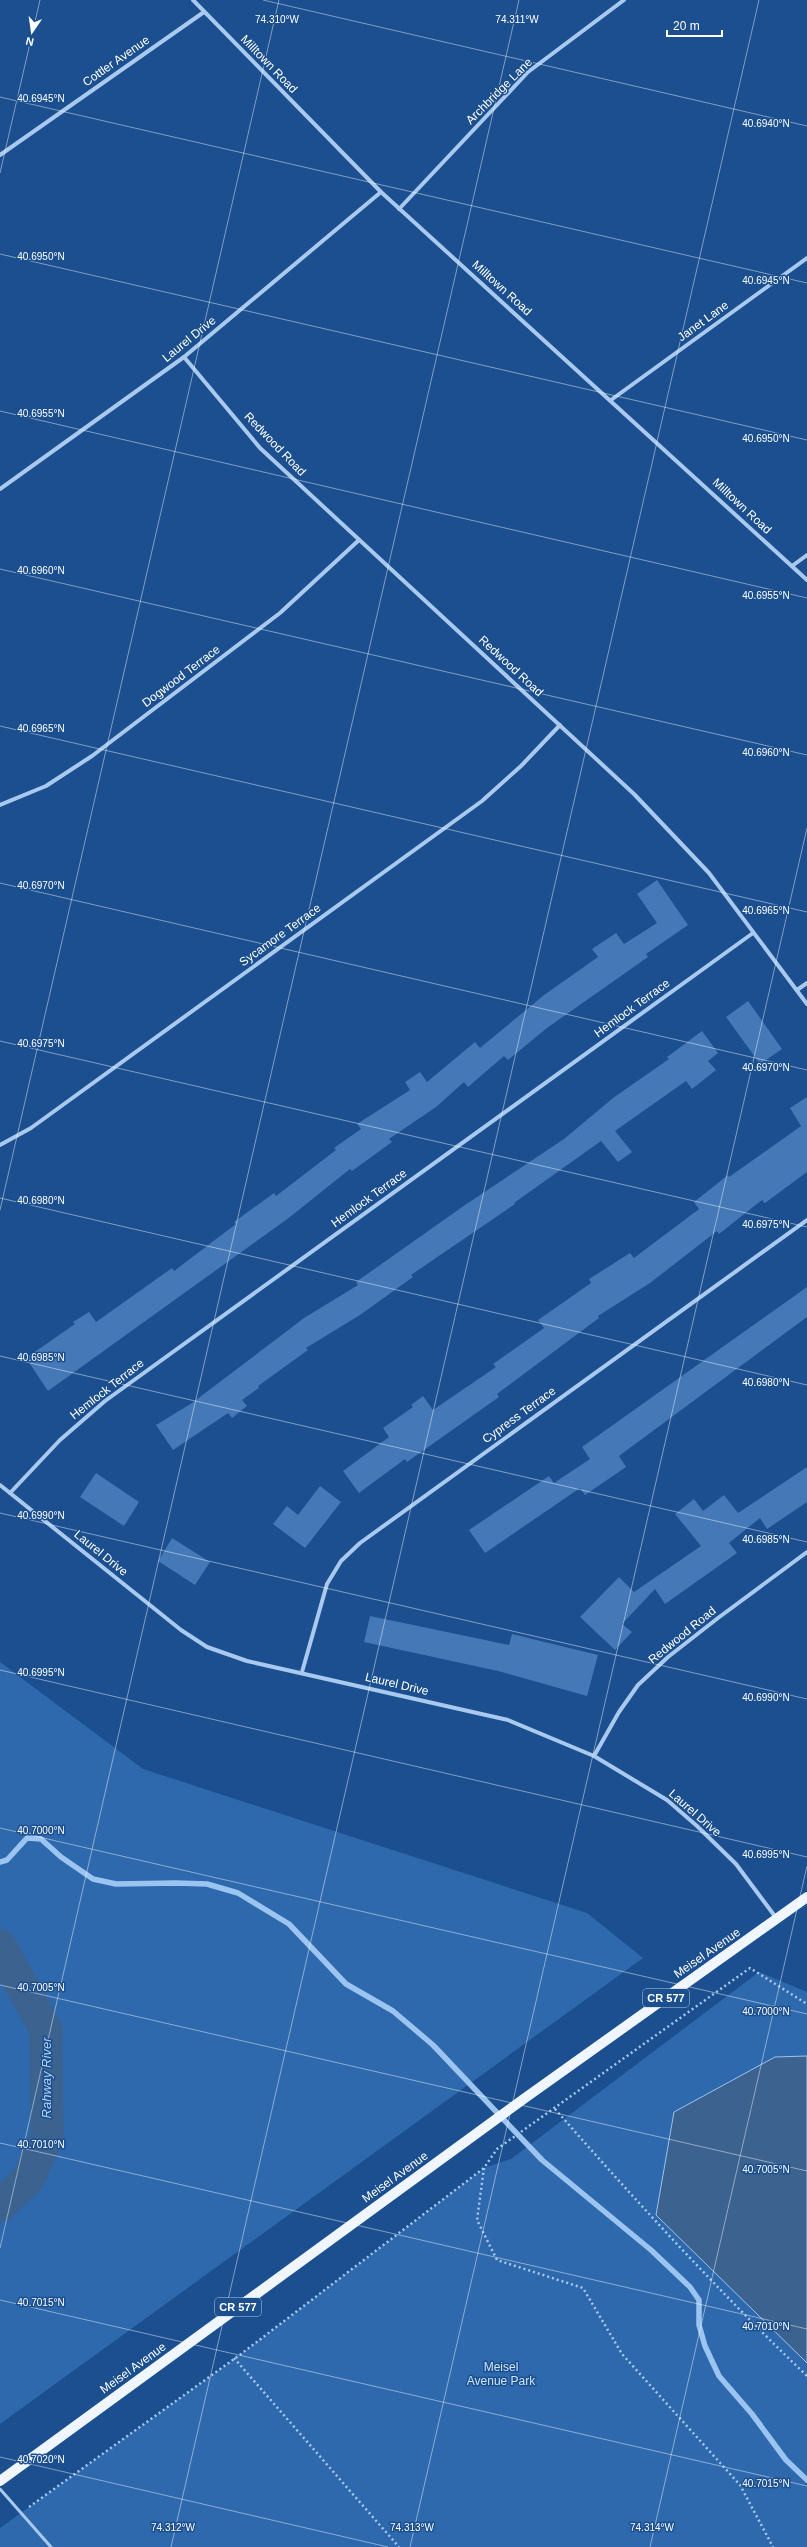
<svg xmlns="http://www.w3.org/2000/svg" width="807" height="2547" font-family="Arial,sans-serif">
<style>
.green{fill:#2e69ad}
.water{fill:#3c6290;stroke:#9cc4f0}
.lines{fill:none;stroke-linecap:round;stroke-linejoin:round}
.stream{stroke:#9cc4f0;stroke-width:5.5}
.river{stroke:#3c6290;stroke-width:33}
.building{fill:#4478b7}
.path{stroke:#a9c9ee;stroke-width:2.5;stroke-dasharray:2 3;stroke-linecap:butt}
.service{stroke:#a9c9ee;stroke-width:3}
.minor{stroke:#a9c9ee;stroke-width:4}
.primary{stroke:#f0f6ff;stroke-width:10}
.ticks{fill:none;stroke:#fff;stroke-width:1;stroke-opacity:0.45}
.labels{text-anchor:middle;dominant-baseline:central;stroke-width:3;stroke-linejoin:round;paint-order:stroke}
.shield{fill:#1b4f8f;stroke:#bbcadd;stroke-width:1}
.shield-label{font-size:11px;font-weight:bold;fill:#fff}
.street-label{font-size:12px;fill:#fff;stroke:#1b4f8f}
.park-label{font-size:12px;fill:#cfe3fa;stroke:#1b4f8f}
.water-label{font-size:13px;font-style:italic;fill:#b5d3f5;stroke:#1b4f8f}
.ticks-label{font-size:10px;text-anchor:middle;fill:#fff;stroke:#1b4f8f;stroke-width:3;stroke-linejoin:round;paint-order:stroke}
</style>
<rect width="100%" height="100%" fill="#1b4f8f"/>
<g class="green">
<polygon points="0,1662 143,1769 587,1913 643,1958 0,2424"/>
<polygon points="759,1972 807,1992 807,2547 0,2547 0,2528 241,2354 484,2168 511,2159"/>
</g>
<polygon class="water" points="807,2056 807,2363 656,2215 674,2112 775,2057"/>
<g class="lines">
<polyline class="stream" points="0,1862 7,1860 27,1838 41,1839 61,1857 93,1879 116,1884 176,1883 207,1884 238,1893 289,1924 346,1984 393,2011 433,2045 542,2160 651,2250 690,2287 699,2300 699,2325 705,2346 719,2376 752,2414 786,2460 807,2480"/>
<polyline class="river" points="0,1946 46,2030 47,2138 28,2179 0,2206"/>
</g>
<g class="building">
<polygon points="657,880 688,925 646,954 648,957 547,1028 508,1060 504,1056 468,1087 464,1082 436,1107 389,1139 392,1142 352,1171 350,1169 290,1217 48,1391 26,1358 75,1324 73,1322 89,1312 96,1322 172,1268 174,1271 236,1224 234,1222 274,1193 276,1196 336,1150 334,1148 361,1129 357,1124 410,1090 405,1082 420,1072 427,1082 475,1042 480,1048 544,995 598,957 592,949 616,933 624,944 657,923 637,894"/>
<polygon points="748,1001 782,1049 760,1064 726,1017"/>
<polygon points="702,1031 718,1053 708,1061 716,1070 692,1089 686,1081 615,1131 632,1152 618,1162 601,1141 514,1203 515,1204 411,1275 413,1277 360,1315 306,1348 308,1350 258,1386 259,1388 242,1400 247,1406 232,1418 228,1413 173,1450 156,1425 192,1403 304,1318 358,1285 356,1282 465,1205 564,1139 613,1098 669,1059 667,1057"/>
<polygon points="807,1097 807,1172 765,1203 762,1200 719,1234 717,1231 650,1283 598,1316 599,1318 497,1394 499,1397 407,1462 405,1459 359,1493 343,1471 389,1437 383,1428 413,1407 411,1405 423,1396 433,1410 496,1367 493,1364 544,1328 538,1320 591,1283 589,1279 630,1253 634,1258 699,1209 694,1202 728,1175 729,1177 801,1126 790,1108"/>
<polygon points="807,1287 807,1317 619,1456 626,1467 585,1495 580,1488 485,1553 469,1530 549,1476 554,1483 590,1459 582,1447"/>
<polygon points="807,1467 807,1502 767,1529 760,1518 729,1543 737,1553 665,1604 655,1589 622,1624 632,1632 615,1650 580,1617 619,1577 634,1592 701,1546 675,1514 694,1499 703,1511 724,1495 738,1513"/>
<polygon points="96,1473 139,1502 124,1526 80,1497"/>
<polygon points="320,1486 341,1502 305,1548 273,1524 287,1506 298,1515"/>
<polygon points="172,1538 210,1562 195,1585 158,1561"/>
<polygon points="370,1616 509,1645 512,1634 598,1655 587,1696 498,1671 364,1642"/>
</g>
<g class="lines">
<g class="path">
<path d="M555 2109C636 2201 718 2291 807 2376"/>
<polyline points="484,2168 477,2220 497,2260 583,2288 622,2354 740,2485 773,2547"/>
<polyline points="234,2358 399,2547"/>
<polyline points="29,2507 241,2354 484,2168 497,2149 750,1968 807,2004"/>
</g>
<polyline class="service" points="0,2489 51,2547"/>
<g class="minor">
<polyline points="193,0 381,192 807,580"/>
<polyline points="0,155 204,12"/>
<polyline points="399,209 528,72 624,0"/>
<polyline points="184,357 260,448 634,794 709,873 807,1004"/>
<polyline points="611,400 807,258"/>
<polyline points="0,489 184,357 381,192"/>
<polyline points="792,566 807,555"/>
<polyline points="0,805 46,786 92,756 280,613 359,540"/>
<polyline points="797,990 807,983"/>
<polyline points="0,1145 31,1128 482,801 521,766 560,725"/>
<polyline points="0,1485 181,1630 207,1647 247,1661 508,1720 594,1756 667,1800 697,1826 736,1864 777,1919"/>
<polyline points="10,1493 60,1440 105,1401 753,933"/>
<polyline points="302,1672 327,1584 341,1561 360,1543 807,1220"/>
<polyline points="594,1756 619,1712 638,1685 668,1657 718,1618 807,1552"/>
</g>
<polyline class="primary" points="0,2481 525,2098 807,1897"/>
</g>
<path class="ticks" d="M263 0 807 126M0 97 807 283M0 173 40 0M0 254 807 440M0 411 807 598M0 569 807 755M0 726 807 912M0 883 807 1070M0 1041 807 1227M0 1198 807 1385M0 1210 279 0M0 1356 807 1542M0 1513 807 1699M0 1670 807 1857M0 1828 807 2014M0 1985 807 2171M0 2143 807 2329M0 2248 519 0M0 2300 807 2486M0 2457 388 2547M171 2547 759 0M410 2547 807 828M650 2547 807 1866"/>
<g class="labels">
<g class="shield">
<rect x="643" y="1989" width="46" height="18" rx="3"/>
<rect x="215" y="2298" width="46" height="18" rx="3"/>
</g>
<g class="shield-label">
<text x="666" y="1998">CR 577</text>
<text x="238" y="2307">CR 577</text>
</g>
<g class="street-label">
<text transform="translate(116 61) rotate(-35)">Cottler Avenue</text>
<text transform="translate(269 64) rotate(46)">Milltown Road</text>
<text transform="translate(499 91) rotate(-45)">Archbridge Lane</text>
<text transform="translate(502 288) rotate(42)">Milltown Road</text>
<text transform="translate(703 321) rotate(-36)">Janet Lane</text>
<text transform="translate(189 339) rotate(-39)">Laurel Drive</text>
<text transform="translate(275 444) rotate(46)">Redwood Road</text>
<text transform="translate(742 506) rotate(43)">Milltown Road</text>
<text transform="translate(511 666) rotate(43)">Redwood Road</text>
<text transform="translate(181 676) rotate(-37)">Dogwood Terrace</text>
<text transform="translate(280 935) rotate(-36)">Sycamore Terrace</text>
<text transform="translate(632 1008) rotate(-36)">Hemlock Terrace</text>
<text transform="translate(369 1198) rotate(-36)">Hemlock Terrace</text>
<text transform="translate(107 1389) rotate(-38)">Hemlock Terrace</text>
<text transform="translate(519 1415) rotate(-36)">Cypress Terrace</text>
<text transform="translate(101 1553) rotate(39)">Laurel Drive</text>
<text transform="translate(682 1635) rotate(-39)">Redwood Road</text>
<text transform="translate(397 1684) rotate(13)">Laurel Drive</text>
<text transform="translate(695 1813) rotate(41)">Laurel Drive</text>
<text transform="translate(707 1953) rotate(-35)">Meisel Avenue</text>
<text transform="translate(395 2177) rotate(-36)">Meisel Avenue</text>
<text transform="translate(133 2368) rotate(-36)">Meisel Avenue</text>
</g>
<g class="park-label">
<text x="501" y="2367">Meisel<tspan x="501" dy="14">Avenue Park</tspan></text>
</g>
<g class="water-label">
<text transform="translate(46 2078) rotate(-90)">Rahway River</text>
</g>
</g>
<g class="ticks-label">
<text x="277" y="23">74.310°W</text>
<text x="517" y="23">74.311°W</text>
<text x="41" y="102">40.6945°N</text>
<text x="766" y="127">40.6940°N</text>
<text x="41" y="260">40.6950°N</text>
<text x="766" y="284">40.6945°N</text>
<text x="41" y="417">40.6955°N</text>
<text x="766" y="442">40.6950°N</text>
<text x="41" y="574">40.6960°N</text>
<text x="766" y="599">40.6955°N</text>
<text x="41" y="732">40.6965°N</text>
<text x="766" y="756">40.6960°N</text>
<text x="41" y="889">40.6970°N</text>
<text x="766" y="914">40.6965°N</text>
<text x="41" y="1047">40.6975°N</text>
<text x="766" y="1071">40.6970°N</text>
<text x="41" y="1204">40.6980°N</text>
<text x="766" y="1228">40.6975°N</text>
<text x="41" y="1361">40.6985°N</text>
<text x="766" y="1386">40.6980°N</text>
<text x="41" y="1519">40.6990°N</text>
<text x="766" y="1543">40.6985°N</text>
<text x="41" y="1676">40.6995°N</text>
<text x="766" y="1701">40.6990°N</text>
<text x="41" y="1834">40.7000°N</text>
<text x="766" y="1858">40.6995°N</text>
<text x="41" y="1991">40.7005°N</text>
<text x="766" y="2015">40.7000°N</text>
<text x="41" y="2148">40.7010°N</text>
<text x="766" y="2173">40.7005°N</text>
<text x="41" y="2306">40.7015°N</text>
<text x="766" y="2330">40.7010°N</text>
<text x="41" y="2463">40.7020°N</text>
<text x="766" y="2487">40.7015°N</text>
<text x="173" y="2531">74.312°W</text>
<text x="412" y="2531">74.313°W</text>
<text x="652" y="2531">74.314°W</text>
</g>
<g transform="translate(32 32) rotate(193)" stroke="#1b4f8f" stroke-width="3" paint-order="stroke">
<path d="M0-3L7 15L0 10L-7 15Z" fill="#ffffff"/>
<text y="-6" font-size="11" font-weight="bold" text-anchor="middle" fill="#ffffff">N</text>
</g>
<path d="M667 30v6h55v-6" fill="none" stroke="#ffffff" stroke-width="2"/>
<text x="673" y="30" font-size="12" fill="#ffffff" stroke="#1b4f8f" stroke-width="3" paint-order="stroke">20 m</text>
</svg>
